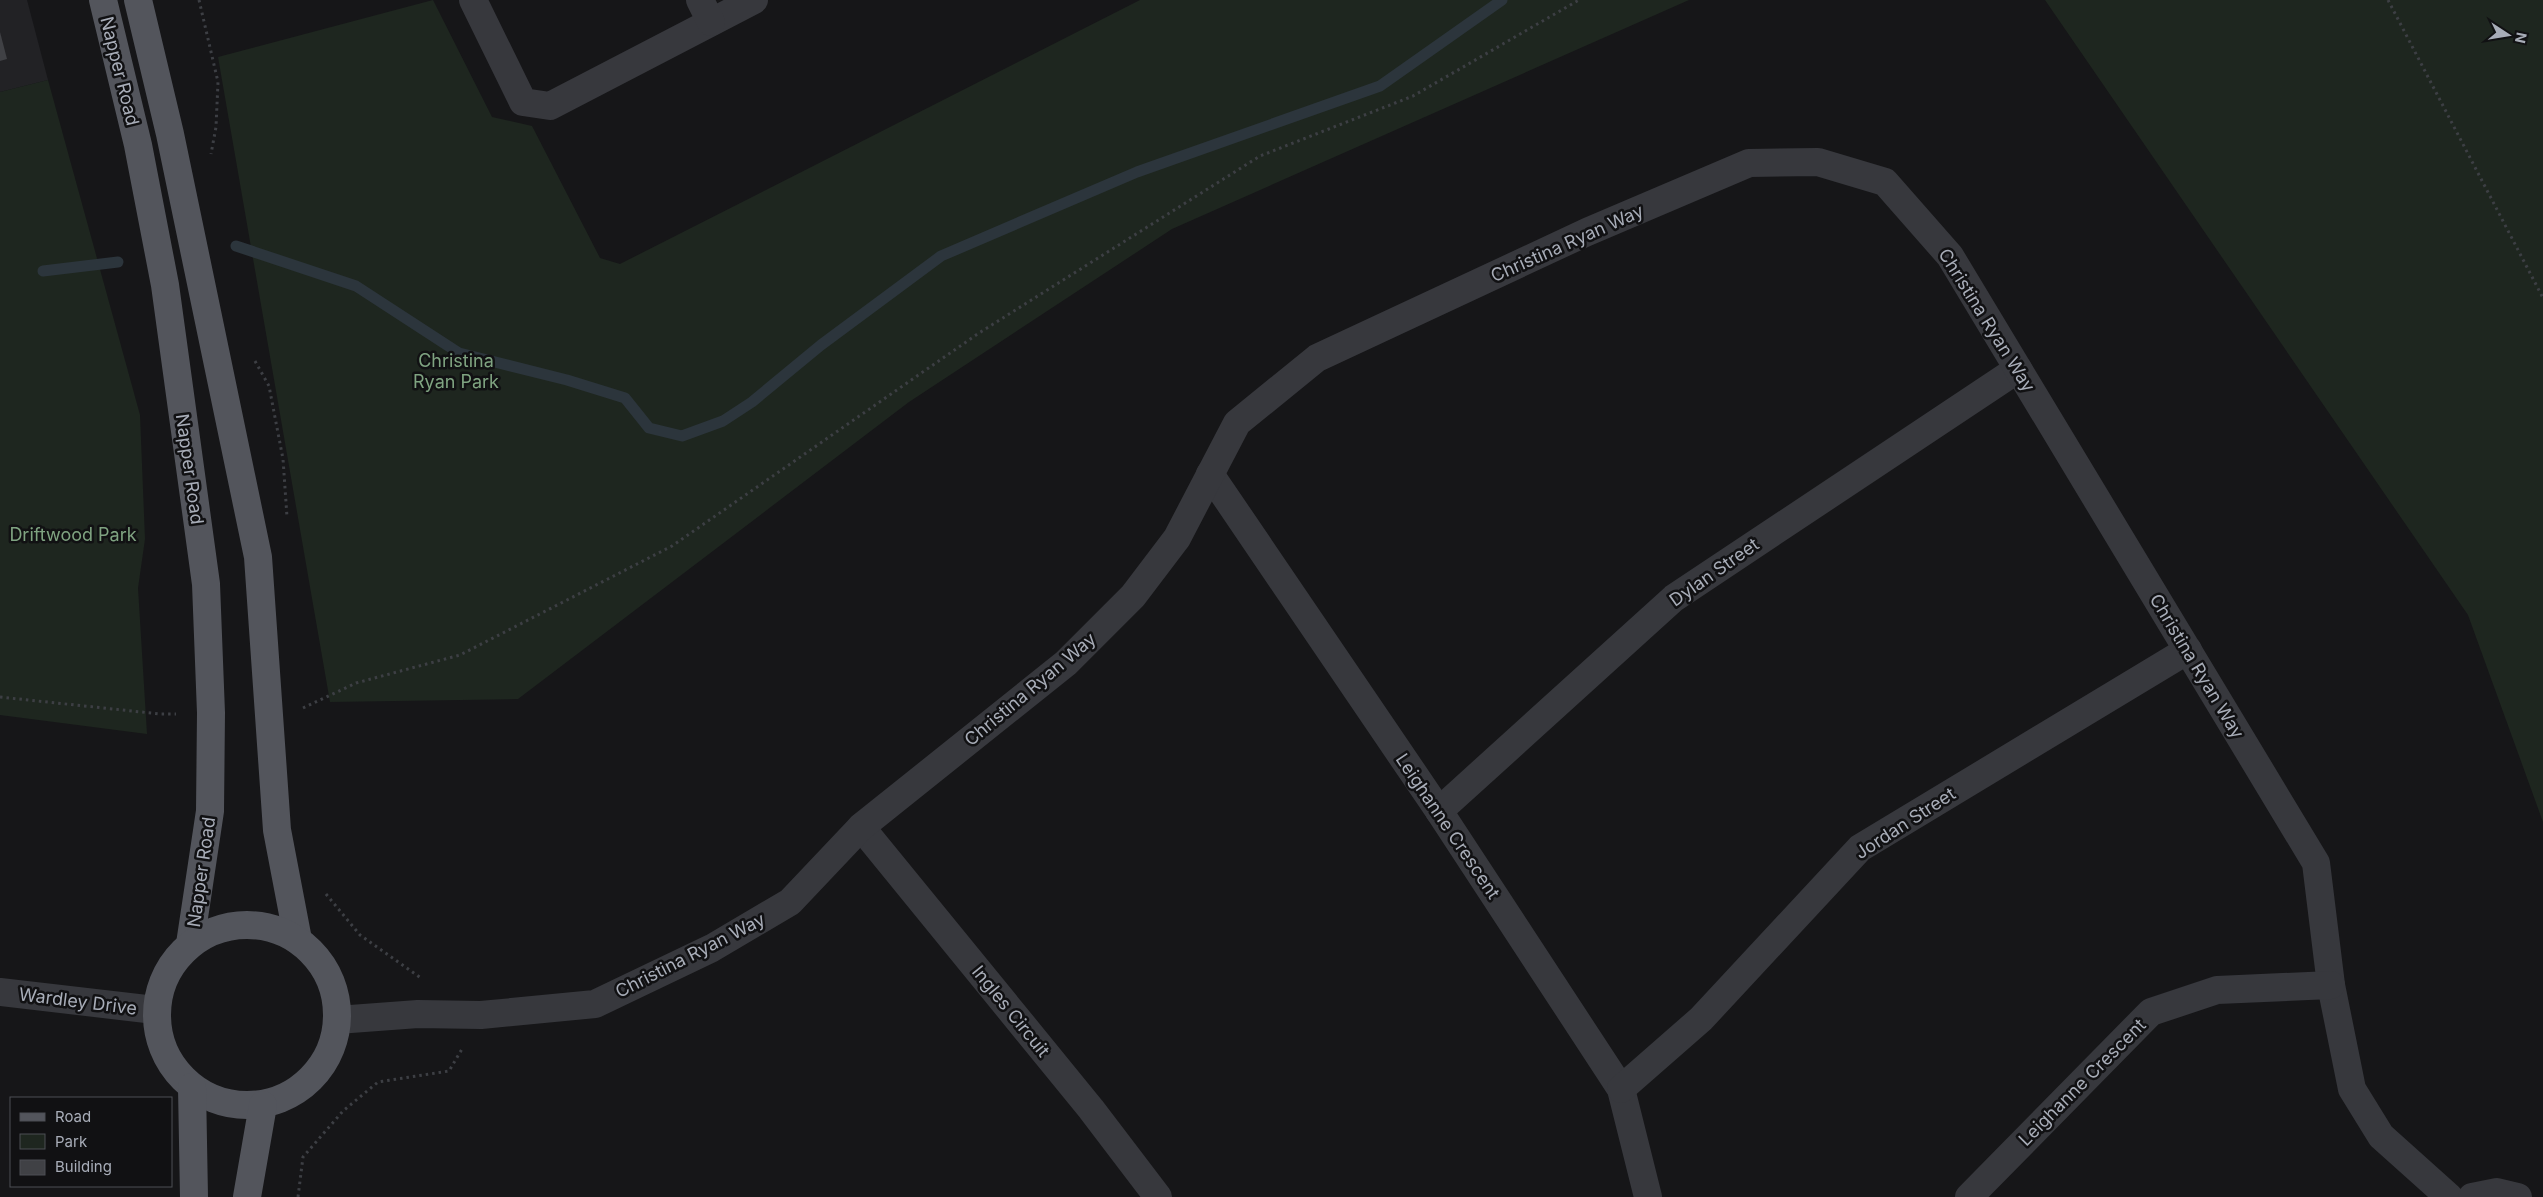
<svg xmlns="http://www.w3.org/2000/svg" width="2543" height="1197" font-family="Inter,sans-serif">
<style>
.built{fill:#222225}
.green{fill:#1e261f}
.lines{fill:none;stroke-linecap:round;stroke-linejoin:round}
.stream{stroke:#2c353c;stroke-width:11}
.building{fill:#404145}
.path{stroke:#3d3f44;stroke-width:3;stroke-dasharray:2.5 4;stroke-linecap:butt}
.minor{stroke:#37383d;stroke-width:28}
.major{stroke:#53555c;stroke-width:28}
.labels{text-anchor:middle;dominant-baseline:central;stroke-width:5;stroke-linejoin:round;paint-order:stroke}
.street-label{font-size:18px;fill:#a8adb8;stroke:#111113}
.park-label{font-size:18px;fill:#7fa381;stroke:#111113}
</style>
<rect width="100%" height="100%" fill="#161618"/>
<polygon class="built" points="0,0 27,0 48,80 0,92"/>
<g class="green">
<polygon points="433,0 492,117 532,126 600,258 620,264 1140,0 1689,0 1172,229 909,402 518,699 330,702 218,57"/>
<polygon points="2045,0 2543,0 2543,822 2468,615"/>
<polygon points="48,80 140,415 145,539 138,588 147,734 0,715 0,92"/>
</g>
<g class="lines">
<g class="stream">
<polyline points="236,246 356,286 459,353 567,380 625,398 649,428 682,436 723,421 752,402 821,345 941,256 1137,172 1380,86 1502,0"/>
<polyline points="43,271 118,262"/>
</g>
</g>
<polygon class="building" points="0,32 7,59 0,61"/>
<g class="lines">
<g class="path">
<polyline points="199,0 218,82 216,127 211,154"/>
<polyline points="2388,0 2543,298"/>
<polyline points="255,361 269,386 283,459 287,517"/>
<polyline points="0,697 160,714 176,714"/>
<polyline points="303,708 356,683 460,655 672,546 979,333 1260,156 1413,96 1579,0"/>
<polyline points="326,894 360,935 421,978"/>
<polyline points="298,1197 303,1157 343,1111 378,1082 449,1071 462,1049"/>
</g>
<g class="minor">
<polyline points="473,0 523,102 550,106 754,0"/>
<polyline points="700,0 711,22"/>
<polyline points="1210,474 1439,811 1621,1089 1648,1197"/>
<polyline points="1439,811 1674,598 2018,369"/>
<polyline points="861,827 1091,1109 1158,1197"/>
<polyline points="0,992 155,1010"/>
<polyline points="337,1020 418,1014 481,1015 595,1004 712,948 790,902 861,827 1066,663 1133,596 1177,538 1237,423 1317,358 1587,232 1749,163 1818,162 1885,182 1950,256 2316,863 2331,985 2352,1089 2381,1136 2449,1197"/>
<polyline points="1621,1089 1701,1019 1860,848 2188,650"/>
<polyline points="1969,1197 2151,1012 2217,990 2331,985"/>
<polyline points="2472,1197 2497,1192 2518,1197"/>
</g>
<g class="major">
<polyline points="103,0 138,145 165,285 206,584 211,713 210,811 190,944"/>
<polyline points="138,0 170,134 258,557 277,830 298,940"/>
<circle cx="247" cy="1015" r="90"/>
<polyline points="192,1087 194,1197"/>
<polyline points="247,1197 263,1105"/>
</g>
</g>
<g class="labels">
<g class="street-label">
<text transform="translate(120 71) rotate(76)">Napper Road</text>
<text transform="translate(1567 243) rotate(-24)">Christina Ryan Way</text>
<text transform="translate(1987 320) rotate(58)">Christina Ryan Way</text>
<text transform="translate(190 469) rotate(82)">Napper Road</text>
<text transform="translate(1714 572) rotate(-35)">Dylan Street</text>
<text transform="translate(2197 666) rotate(59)">Christina Ryan Way</text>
<text transform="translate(1030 689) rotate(-40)">Christina Ryan Way</text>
<text transform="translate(1905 823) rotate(-33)">Jordan Street</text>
<text transform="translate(1448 826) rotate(56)">Leighanne Crescent</text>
<text transform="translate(201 872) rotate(-82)">Napper Road</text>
<text transform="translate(690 955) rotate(-27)">Christina Ryan Way</text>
<text transform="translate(78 1001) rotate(7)">Wardley Drive</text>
<text transform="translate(1011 1011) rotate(51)">Ingles Circuit</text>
<text transform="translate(2082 1082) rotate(-45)">Leighanne Crescent</text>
</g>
<g class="park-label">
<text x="456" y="360">Christina<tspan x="456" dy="21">Ryan Park</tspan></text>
<text x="73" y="534">Driftwood Park</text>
</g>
</g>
<rect x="10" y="1097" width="162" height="90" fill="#111113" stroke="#4d4f55"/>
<rect x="20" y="1113" width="25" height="8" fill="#53555c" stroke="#4d4f55"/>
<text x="55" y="1122" font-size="15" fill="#a8adb8">Road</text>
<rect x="20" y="1134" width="25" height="15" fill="#1e261f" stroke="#4d4f55"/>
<text x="55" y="1147" font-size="15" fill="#a8adb8">Park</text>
<rect x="20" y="1160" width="25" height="15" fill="#404145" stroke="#4d4f55"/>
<text x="55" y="1172" font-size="15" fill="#a8adb8">Building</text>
<g transform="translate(2508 35) rotate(102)" stroke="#111113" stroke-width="4" paint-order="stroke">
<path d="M0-4L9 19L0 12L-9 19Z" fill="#a8adb8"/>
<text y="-8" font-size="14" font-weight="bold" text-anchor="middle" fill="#a8adb8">N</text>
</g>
</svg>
